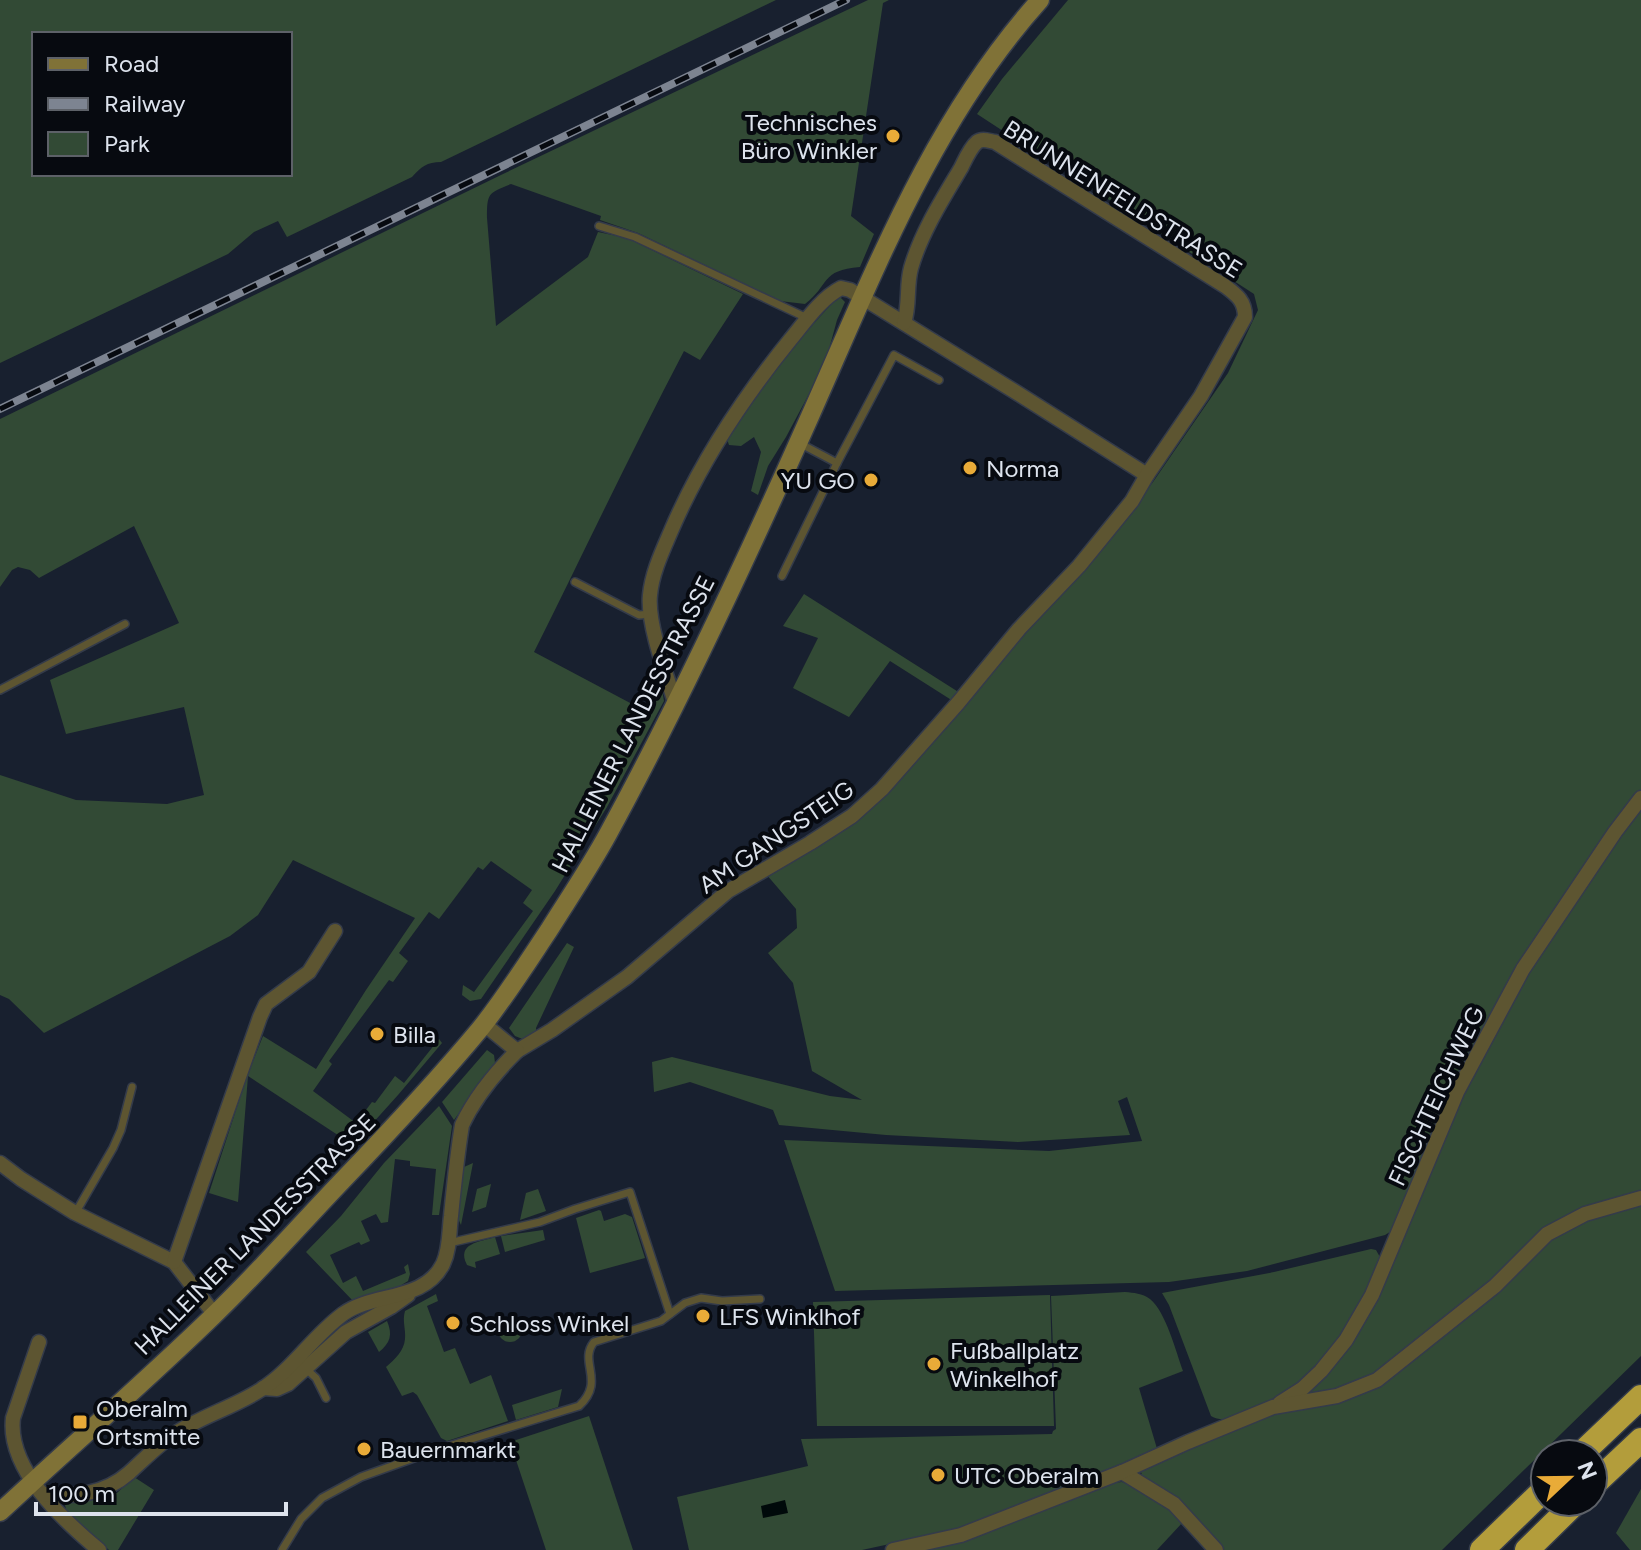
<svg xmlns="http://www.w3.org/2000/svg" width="1641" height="1550" font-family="Figtree,sans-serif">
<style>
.green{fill:#324a35;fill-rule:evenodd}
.water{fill:#00090a}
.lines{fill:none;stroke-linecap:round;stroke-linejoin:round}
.lane-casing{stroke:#343b4a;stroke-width:10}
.street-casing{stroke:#343b4a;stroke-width:17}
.secondary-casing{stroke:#343b4a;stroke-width:21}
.highway-casing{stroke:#343b4a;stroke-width:27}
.lane{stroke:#5d5531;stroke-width:7}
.street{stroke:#5d5531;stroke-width:14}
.secondary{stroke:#807237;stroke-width:18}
.highway{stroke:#b39d3b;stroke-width:24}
.rail-casing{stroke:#7d8491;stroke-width:8}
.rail{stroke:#070a10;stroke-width:5;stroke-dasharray:15;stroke-linecap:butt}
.poi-dot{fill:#e9ab38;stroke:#070a10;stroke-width:3}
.labels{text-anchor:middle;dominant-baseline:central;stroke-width:8;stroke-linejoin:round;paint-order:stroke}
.poi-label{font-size:24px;fill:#dde3ed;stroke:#070a10;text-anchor:start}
.street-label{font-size:24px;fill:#dde3ed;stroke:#070a10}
</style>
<rect width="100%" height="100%" fill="#18202f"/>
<g class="green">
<path d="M0 0H776L441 162C427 162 421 167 412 177L287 237 278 221 254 232 228 254 0 363ZM34 34H290V174H34Z"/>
<path d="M868 0H889L883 3 851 216 874 234 860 267C820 270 830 285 805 304L780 301 638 233 600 220 601 216 511 184C488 193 487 193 487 218L496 326 588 257 598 232 627 238 743 294 700 360 684 351C632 450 584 552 534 652L649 713 662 690 664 701 607 807 555 891 481 999 470 1001 462 995 463 985 474 992 533 911 523 903 532 890 491 861 483 870 478 867 439 919 429 912 399 953 408 961 393 982 389 980 329 1061 332 1064 313 1091 356 1123 372 1102 375 1103 395 1076 404 1083 439 1039 442 1043 398 1095 353 1145 248 1076 238 1202 209 1193 247 1076 263 1036 316 1069 366 990 415 918 293 860 258 915 230 936 44 1033 9 999 0 995V775L76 800 167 804 204 795 184 707 66 734 50 680 179 623 134 526 39 578 30 570 18 567 12 570 0 587V419L503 174Z"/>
<polygon points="1068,0 1641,0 1641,792 1546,923 1393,1230 1385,1235 1247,1271 1169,1282 835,1291 784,1140 1049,1151 1142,1141 1127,1097 1118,1101 1130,1135 1018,1142 886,1135 779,1125 773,1110 690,1082 654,1092 652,1062 672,1057 830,1096 862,1100 812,1071 793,983 768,953 797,928 796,909 766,874 855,821 1050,603 1097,555 1153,482 1228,373 1258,310 1254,294 977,114 1002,79"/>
<polygon points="840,297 845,302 837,320 825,364 786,437 768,466 758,495 751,491 761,452 754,437 741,446 729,445 727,439 787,353 836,299"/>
<polygon points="804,594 960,693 953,701 890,661 849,717 793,688 818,638 783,626"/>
<polygon points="1641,806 1641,1356 1442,1550 1221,1550 1143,1478 1141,1472 1145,1466 1274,1413 1361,1394 1364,1384 1323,1394 1300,1396 1352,1339 1459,1099 1526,977"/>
<polygon points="567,943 574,947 536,1028 536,1031 539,1034 525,1040 515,1036 509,1028"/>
<polygon points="487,1050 494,1055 495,1063 454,1120 442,1102"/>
<polygon points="439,1106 452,1126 439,1215 432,1215 436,1169 410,1166 410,1161 395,1159 388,1222 381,1223 376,1214 361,1221 370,1241 361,1245 359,1242 330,1255 343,1283 356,1276 363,1291 406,1273 404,1267 408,1264 410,1274 408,1281 395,1289 355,1303 306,1252 341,1216 384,1163"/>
<path d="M473 1163 461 1225C452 1206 460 1187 464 1167Z"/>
<polygon points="491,1184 486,1207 472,1212 477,1189"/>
<polygon points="538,1189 546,1211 520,1220 526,1193"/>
<polygon points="599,1210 601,1211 604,1221 625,1214 632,1217 645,1258 590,1273 576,1218"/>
<polygon points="543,1230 545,1240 505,1252 501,1236"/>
<path d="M495 1237 500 1254 475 1262 476 1268 467 1265C456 1243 480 1242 495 1237Z"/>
<path d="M1371 1249 1376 1250 1381 1259C1356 1315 1338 1358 1285 1393 1275 1400 1263 1404 1251 1409 1238 1415 1225 1424 1211 1416L1169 1305 1162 1293 1274 1272Z"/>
<path d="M1125 1292C1134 1293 1142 1293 1150 1299 1166 1312 1176 1352 1183 1371L1139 1388 1158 1452 968 1527 862 1550H689L677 1497 808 1466 801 1439 1052 1434 1053 1431 1056 1429 1051 1296Z"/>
<path d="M436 1294 438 1301 427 1306 444 1352 455 1348 470 1384 491 1375 508 1421 447 1441 441 1438 417 1395 413 1392 402 1396 386 1367C395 1359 404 1351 405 1339 406 1329 402 1321 405 1311Z"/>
<polygon points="1050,1295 1054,1426 817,1426 813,1302"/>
<circle cx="510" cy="1330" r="12"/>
<path d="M387 1321C393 1335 390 1343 379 1352L368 1332Z"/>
<polygon points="562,1389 558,1407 516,1420 512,1405"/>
<polygon points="589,1416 633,1550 546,1550 510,1442"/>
<polygon points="134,1477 154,1490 118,1550 109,1550 67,1513 65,1505 66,1502 117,1493"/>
<path d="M1122 1482C1147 1491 1164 1505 1183 1522L1157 1550H920L1110 1483Z"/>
<polygon points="1641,1489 1641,1550 1630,1550 1616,1533"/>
</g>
<polygon class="water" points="785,1500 788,1513 763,1518 761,1506"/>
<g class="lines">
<defs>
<g id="lane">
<polyline points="599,226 635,237 807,318"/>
<polyline points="801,444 837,463"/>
<polyline points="782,576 837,463 894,355 939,380"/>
<polyline points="575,582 639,615 652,614"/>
<polyline points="0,690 125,624"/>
<polyline points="76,1212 113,1148 121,1130 132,1087"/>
<polyline points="449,1243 540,1222 575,1209 630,1192 670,1314"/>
<polyline points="306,1369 316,1378 326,1398"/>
<path d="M282 1550 301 1519 322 1498 361 1477 439 1449 579 1406C606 1381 578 1362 594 1342L661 1321 685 1303 701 1298 722 1301 760 1299"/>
</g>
<g id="street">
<path d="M675 702C666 674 647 623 650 595 652 573 662 552 671 531 700 463 743 398 790 340 805 322 820 299 841 288L850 290 1014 391 1147 475"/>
<path d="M517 1051 552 1030 627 977 728 891 810 843 852 816 882 789 958 703 1019 629 1079 566 1132 501 1147 475 1201 396 1245 317C1245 301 1237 295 1225 286L995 142C989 141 982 138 977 142 970 148 965 160 961 168 942 200 921 233 911 268 906 286 910 305 904 323"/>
<polyline points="0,1163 21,1179 75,1213 174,1262 215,1315"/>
<polyline points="174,1262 260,1017 266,1004 309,972 335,931"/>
<path d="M39 1342 13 1418C7 1469 63 1520 99 1550"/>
<polyline points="263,1388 277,1389 288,1384 346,1332 391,1307 408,1295"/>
<polyline points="1280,1403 1302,1389 1321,1371 1346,1340 1372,1295 1457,1092 1523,969 1615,832 1641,798"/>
<polyline points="1122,1472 1174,1504 1216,1550"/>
<path d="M43 1494C74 1497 104 1495 129 1473 142 1461 155 1448 170 1437 198 1417 233 1408 262 1389 293 1369 313 1336 343 1314 373 1292 424 1302 443 1264 450 1249 449 1232 451 1216 454 1185 457 1155 462 1125 475 1097 495 1073 517 1051L484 1024"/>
<polyline points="893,1550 961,1535 1122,1472 1188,1442 1273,1407 1337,1396 1377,1380 1495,1286 1547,1234 1585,1214 1641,1198"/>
</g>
<path id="secondary" d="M0 1512C71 1446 144 1383 213 1316 258 1273 299 1226 342 1181 389 1132 436 1082 480 1029 505 998 527 963 549 930 569 898 590 867 608 834 682 698 748 556 811 414 875 270 933 119 1040 0"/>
<g id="highway">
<polyline points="1581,1454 1641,1397"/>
<polyline points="1593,1485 1641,1440"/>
<polyline points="1482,1550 1545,1489"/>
<polyline points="1527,1550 1576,1502"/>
</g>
</defs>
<use href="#lane" class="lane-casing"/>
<use href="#street" class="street-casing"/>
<use href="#secondary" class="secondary-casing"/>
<use href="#highway" class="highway-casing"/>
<use href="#lane" class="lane"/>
<use href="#street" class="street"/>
<use href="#secondary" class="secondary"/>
<use href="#highway" class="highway"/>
<defs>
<polyline id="rail" points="0,409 846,0"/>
</defs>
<use href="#rail" class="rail-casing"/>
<use href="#rail" class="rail"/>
</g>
<g class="poi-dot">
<circle cx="893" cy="136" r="8"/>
<circle cx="970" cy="468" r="8"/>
<circle cx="871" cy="480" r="8"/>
<circle cx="377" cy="1034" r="8"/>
<circle cx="703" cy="1316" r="8"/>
<circle cx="453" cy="1323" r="8"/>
<circle cx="934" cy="1364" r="8"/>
<rect x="72" y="1414" width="16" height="16" rx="4"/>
<circle cx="364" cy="1449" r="8"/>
<circle cx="938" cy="1475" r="8"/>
</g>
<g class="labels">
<g class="poi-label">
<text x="877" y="122" text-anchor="end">Technisches<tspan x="877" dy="28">Büro Winkler</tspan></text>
<text x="986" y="468">Norma</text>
<text x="855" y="480" text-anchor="end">YU GO</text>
<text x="393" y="1034">Billa</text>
<text x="719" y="1316">LFS Winklhof</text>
<text x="469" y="1323">Schloss Winkel</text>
<text x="950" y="1350">Fußballplatz<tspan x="950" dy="28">Winkelhof</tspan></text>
<text x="96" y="1408">Oberalm<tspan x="96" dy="28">Ortsmitte</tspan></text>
<text x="380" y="1449">Bauernmarkt</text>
<text x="954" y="1475">UTC Oberalm</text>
</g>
<g class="street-label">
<text transform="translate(1123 199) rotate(32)">BRUNNENFELDSTRASSE</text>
<text transform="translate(633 724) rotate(-63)">HALLEINER LANDESSTRASSE</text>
<text transform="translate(776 837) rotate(-34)">AM GANGSTEIG</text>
<text transform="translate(1436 1096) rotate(-65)">FISCHTEICHWEG</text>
<text transform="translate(255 1234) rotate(-45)">HALLEINER LANDESSTRASSE</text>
</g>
</g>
<rect x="32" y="32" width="260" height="144" fill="#070a10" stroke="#5d6168" stroke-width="2"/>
<rect x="48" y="58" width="40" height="12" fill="#807237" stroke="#5d6168" stroke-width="2"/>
<text x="104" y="72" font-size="24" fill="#dde3ed">Road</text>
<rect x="48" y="98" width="40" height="12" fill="#7d8491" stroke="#5d6168" stroke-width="2"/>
<text x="104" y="112" font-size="24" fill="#dde3ed">Railway</text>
<rect x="48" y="132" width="40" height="24" fill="#324a35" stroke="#5d6168" stroke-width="2"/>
<text x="104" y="152" font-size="24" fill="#dde3ed">Park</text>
<g transform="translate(1569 1478) rotate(68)"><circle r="38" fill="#070a10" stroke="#5d6168" stroke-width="2"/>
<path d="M0-6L14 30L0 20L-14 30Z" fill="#e9ab38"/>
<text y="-12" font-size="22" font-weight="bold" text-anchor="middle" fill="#dde3ed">N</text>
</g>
<path d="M36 1502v12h250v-12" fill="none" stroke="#dde3ed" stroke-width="4"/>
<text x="48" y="1502" font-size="24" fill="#dde3ed" stroke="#070a10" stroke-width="6" paint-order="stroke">100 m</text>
</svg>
